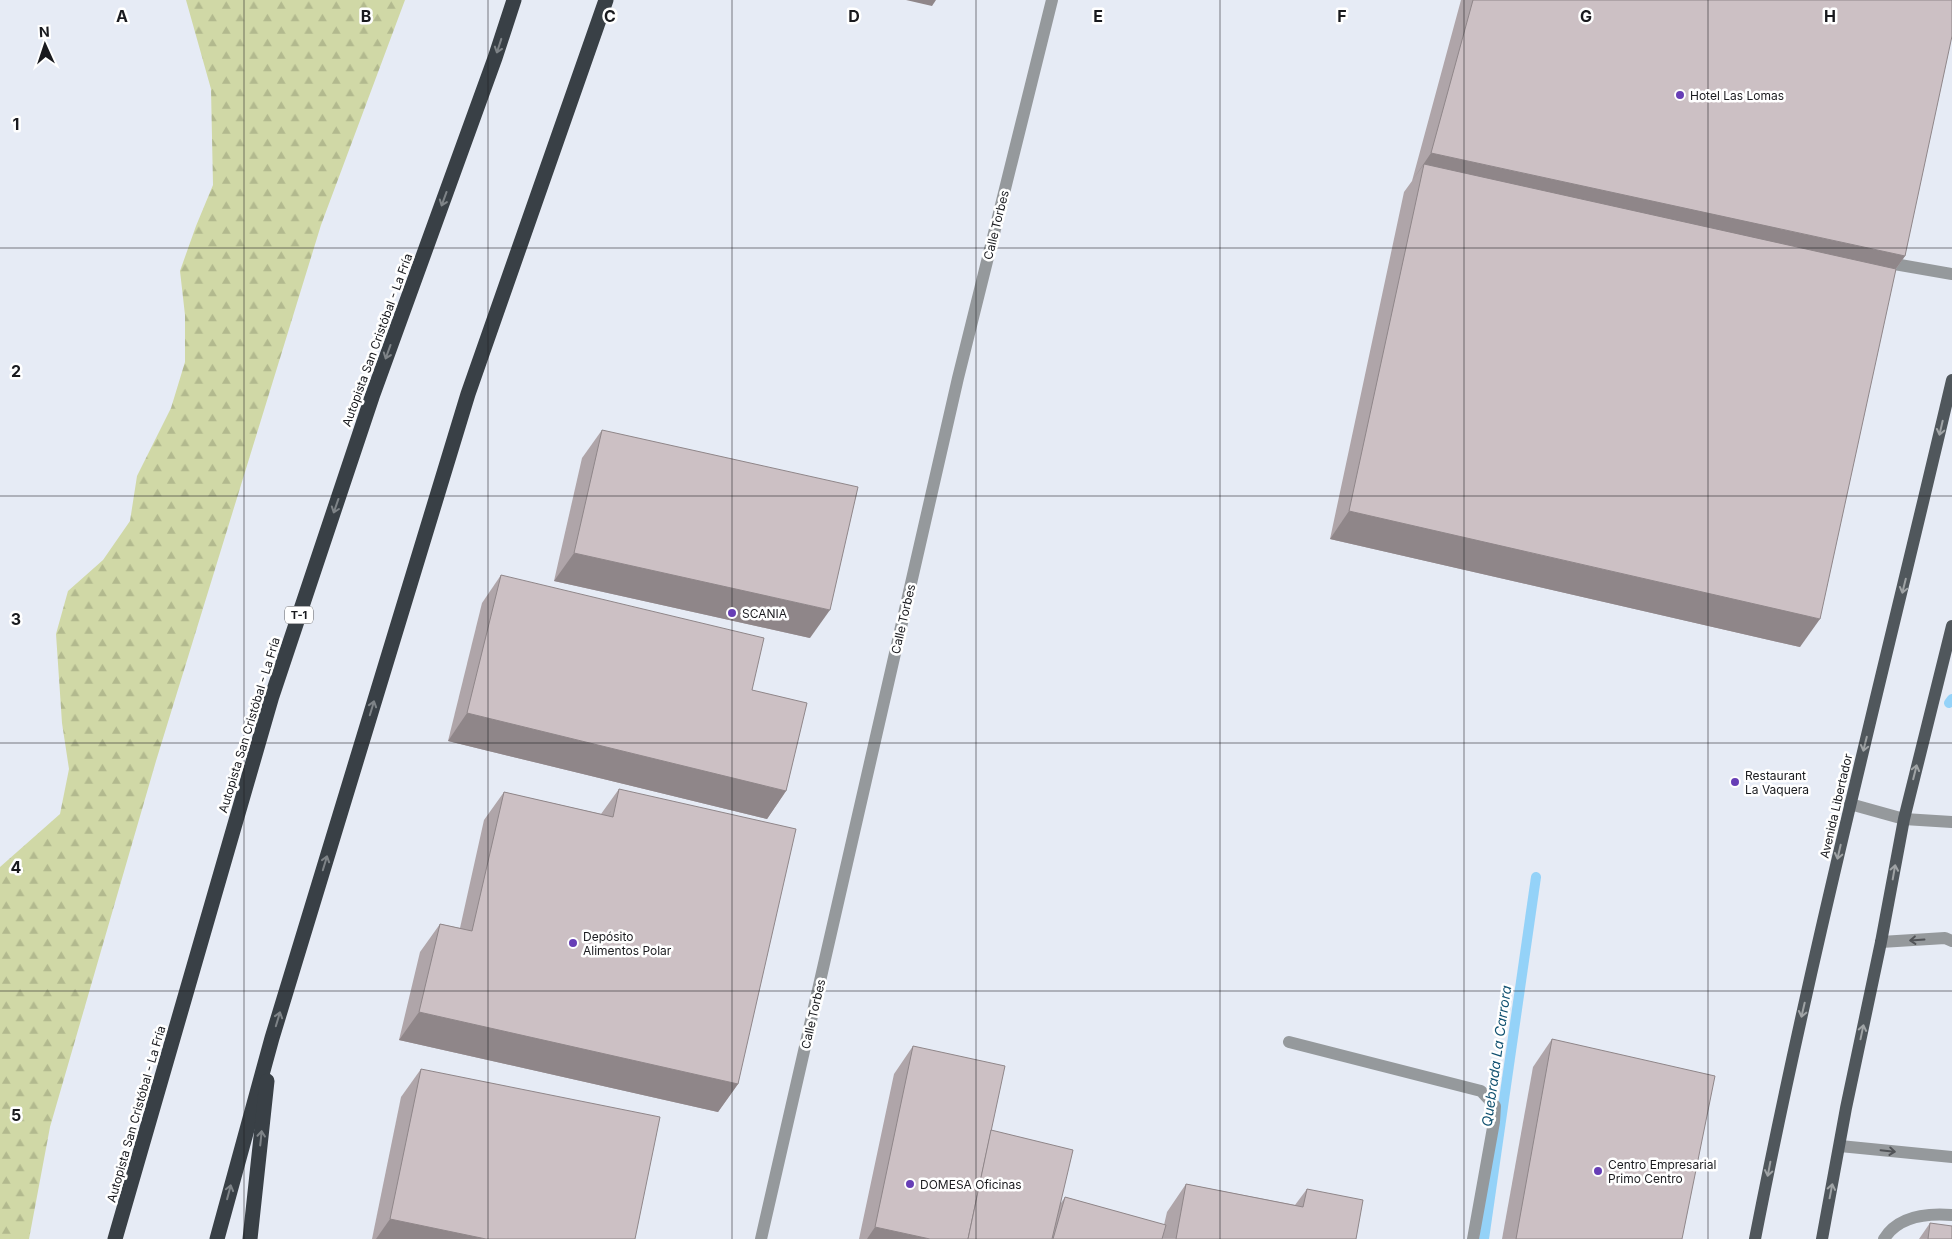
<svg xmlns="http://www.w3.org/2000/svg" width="1952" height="1239" font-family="Inter,sans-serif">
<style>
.forest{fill:url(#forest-firs)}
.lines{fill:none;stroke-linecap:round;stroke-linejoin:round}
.stream{stroke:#94d2f8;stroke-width:10}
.minor{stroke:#95999c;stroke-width:12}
.major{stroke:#50575c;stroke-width:12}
.highway{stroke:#394046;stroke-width:15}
.wall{fill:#afa5a9}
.shaded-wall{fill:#8f8689}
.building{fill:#ccc0c4;stroke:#8f8689}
.oneway{stroke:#7e8387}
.oneway2{stroke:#9fa3a5}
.oneway3{stroke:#515357}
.grid{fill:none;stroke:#191a1e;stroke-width:1;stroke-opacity:0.55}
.poi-dot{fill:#673eb6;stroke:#fff;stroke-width:2}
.labels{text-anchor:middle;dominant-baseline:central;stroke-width:5;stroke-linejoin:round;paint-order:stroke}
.shield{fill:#fff;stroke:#5e5f62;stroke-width:1}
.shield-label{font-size:11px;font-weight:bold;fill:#191a1e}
.poi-label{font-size:12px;fill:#191a1e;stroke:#fff;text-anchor:start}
.street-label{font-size:12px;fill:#191a1e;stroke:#fff}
.water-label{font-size:14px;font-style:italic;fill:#125271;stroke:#fff}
.grid-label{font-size:16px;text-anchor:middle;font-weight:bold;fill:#191a1e;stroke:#fff;stroke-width:5;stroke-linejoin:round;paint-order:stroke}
</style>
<defs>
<pattern id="forest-firs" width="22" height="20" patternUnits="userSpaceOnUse" patternTransform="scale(1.25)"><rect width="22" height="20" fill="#d0d8a6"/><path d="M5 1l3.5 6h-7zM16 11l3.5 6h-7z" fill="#b2b98e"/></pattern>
</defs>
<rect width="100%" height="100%" fill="#e6ebf5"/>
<polygon class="forest" points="186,0 405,0 321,225 156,761 50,1127 29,1239 0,1239 0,867 60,814 69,769 62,723 56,634 68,591 103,560 130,521 137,476 171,408 185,362 185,315 180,271 196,226 213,185 211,89"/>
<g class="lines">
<g class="stream">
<polyline points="1949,703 1952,699"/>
<polyline points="1484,1239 1536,877"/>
</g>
<g class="minor">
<polyline points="1883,262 1952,274"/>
<polyline points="1850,804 1904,819 1952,822"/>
<polyline points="1881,942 1945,938 1952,941"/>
<polyline points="1289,1042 1481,1091 1495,1106 1494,1122 1473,1239"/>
<polyline points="1840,1146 1952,1157"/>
<polyline points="761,1239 958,378 1052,0"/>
<path d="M1884 1239C1898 1216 1927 1213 1952 1215"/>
</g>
<g class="major">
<path d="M1755 1239C1811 951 1885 666 1952 380"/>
<polyline points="1822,1239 1846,1108 1881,942 1904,819 1952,626"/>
</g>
<g class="highway">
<polyline points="115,1239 272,696 372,397 495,58 514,0"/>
<polyline points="217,1239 272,1038 468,394 606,0"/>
<polyline points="250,1239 267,1081"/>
</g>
</g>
<g class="wall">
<polygon points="1461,0 1952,0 1905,256 1896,269 1800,647 1330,539 1404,192 1412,181"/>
<polygon points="602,430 810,638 554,581 582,458"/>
<polygon points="501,575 752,690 786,791 767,819 448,741 482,603"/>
<polygon points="619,789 738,1084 718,1112 399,1040 420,952 440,924 460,928 484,820 504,792 601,814"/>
<polygon points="1552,1039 1682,1239 1502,1239 1533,1067"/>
<polygon points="913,1046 991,1130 1061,1203 1065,1197 1164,1225 1167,1212 1186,1184 1295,1205 1307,1189 1356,1239 859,1239 894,1074"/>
<polygon points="421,1069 635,1239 372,1239 401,1097"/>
<polygon points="1930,1223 1952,1239 1919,1239"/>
</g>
<g class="shaded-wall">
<polygon points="906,0 936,0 932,6"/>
<polygon points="1431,153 1905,256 1885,284 1424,164 1412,181"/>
<polygon points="1349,511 1820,619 1800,647 1330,539"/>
<polygon points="574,553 830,610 810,638 554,581"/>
<polygon points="467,713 786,791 767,819 448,741"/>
<polygon points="419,1012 738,1084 718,1112 399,1040"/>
<polygon points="390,1219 486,1239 376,1239"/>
<polygon points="875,1227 930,1239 867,1239"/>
</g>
<g class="building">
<polygon points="1473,0 1952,0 1952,36 1905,256 1431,153"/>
<polygon points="1424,164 1896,269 1820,619 1349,511"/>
<polygon points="602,430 858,487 830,610 574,553"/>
<polygon points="501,575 764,638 752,690 807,703 786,791 467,713"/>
<polygon points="619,789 796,829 738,1084 419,1012 440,924 472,931 504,792 613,817"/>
<polygon points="1552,1039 1715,1076 1682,1239 1516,1239"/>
<polygon points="913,1046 1005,1066 968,1239 930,1239 875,1227"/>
<polygon points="421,1069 660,1117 635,1239 486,1239 390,1219"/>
<polygon points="991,1130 1073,1150 1052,1239 968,1239"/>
<polygon points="1186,1184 1303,1207 1307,1189 1363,1200 1356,1239 1176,1239"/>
<polygon points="1065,1197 1166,1225 1162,1239 1053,1239"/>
<polygon points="1930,1223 1952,1226 1952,1239 1928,1239"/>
</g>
<defs><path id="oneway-shaft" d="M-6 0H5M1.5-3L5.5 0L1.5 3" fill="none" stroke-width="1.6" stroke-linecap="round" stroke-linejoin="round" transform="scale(1.25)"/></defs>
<g class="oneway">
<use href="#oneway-shaft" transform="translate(499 46) rotate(108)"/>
<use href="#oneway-shaft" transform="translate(444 199) rotate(110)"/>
<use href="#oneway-shaft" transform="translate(388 352) rotate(110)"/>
<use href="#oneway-shaft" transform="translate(336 506) rotate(109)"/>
<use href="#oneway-shaft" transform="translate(372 708) rotate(-73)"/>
<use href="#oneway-shaft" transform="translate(325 863) rotate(-73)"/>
<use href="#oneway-shaft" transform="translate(278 1019) rotate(-73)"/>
<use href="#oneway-shaft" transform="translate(261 1138) rotate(-84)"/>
<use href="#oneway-shaft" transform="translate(229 1192) rotate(-75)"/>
</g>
<g class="oneway2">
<use href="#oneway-shaft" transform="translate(1941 428) rotate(103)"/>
<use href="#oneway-shaft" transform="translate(1904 586) rotate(104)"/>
<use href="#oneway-shaft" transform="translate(1865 744) rotate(104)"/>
<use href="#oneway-shaft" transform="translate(1915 772) rotate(-76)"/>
<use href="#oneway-shaft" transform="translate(1839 852) rotate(103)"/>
<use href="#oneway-shaft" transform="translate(1894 872) rotate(-80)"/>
<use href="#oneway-shaft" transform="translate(1803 1010) rotate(103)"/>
<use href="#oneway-shaft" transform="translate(1862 1032) rotate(-78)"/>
<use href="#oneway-shaft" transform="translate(1769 1169) rotate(101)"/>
<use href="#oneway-shaft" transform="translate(1831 1191) rotate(-79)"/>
</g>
<g class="oneway3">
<use href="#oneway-shaft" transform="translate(1917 940) rotate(176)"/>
<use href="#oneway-shaft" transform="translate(1888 1151) rotate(6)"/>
</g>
<path class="grid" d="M244 0V1239M488 0V1239M732 0V1239M976 0V1239M1220 0V1239M1464 0V1239M1708 0V1239M0 248H1952M0 496H1952M0 743H1952M0 991H1952"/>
<g class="poi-dot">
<circle cx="1680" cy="95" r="5"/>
<circle cx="732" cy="613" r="5"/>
<circle cx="1735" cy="782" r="5"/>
<circle cx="573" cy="943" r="5"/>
<circle cx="1598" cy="1171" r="5"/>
<circle cx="910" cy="1184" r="5"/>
</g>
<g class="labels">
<rect class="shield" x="285" y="606.5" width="28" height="17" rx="4"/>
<g class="shield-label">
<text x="299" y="615">T-1</text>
</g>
<g class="poi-label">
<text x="1690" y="95">Hotel Las Lomas</text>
<text x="742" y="613">SCANIA</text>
<text x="1745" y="775">Restaurant<tspan x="1745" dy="14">La Vaquera</tspan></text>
<text x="583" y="936">Depósito<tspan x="583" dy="14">Alimentos Polar</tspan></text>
<text x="1608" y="1164">Centro Empresarial<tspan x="1608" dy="14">Primo Centro</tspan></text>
<text x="920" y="1184">DOMESA Oficinas</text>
</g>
<g class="street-label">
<text transform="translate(996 225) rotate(-76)">Calle Torbes</text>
<text transform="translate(377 340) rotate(-70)">Autopista San Cristóbal - La Fría</text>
<text transform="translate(903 619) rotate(-77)">Calle Torbes</text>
<text transform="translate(249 725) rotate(-73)">Autopista San Cristóbal - La Fría</text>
<text transform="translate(1836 806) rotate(-77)">Avenida Libertador</text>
<text transform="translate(813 1014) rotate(-77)">Calle Torbes</text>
<text transform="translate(136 1114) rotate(-74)">Autopista San Cristóbal - La Fría</text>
</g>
<g class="water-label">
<text transform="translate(1496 1056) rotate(-82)">Quebrada La Carrora</text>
</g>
</g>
<g class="grid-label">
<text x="122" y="22">A</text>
<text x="366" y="22">B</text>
<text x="610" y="22">C</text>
<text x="854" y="22">D</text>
<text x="1098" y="22">E</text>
<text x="1342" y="22">F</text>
<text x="1586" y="22">G</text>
<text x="1830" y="22">H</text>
<text x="16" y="130">1</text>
<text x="16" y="377">2</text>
<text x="16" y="625">3</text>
<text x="16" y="873">4</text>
<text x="16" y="1121">5</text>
</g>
<g transform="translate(45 45) rotate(357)" stroke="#ffffff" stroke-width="4" paint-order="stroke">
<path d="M0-4L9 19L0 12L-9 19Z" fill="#191a1e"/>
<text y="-8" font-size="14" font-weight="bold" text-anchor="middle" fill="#191a1e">N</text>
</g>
</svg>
